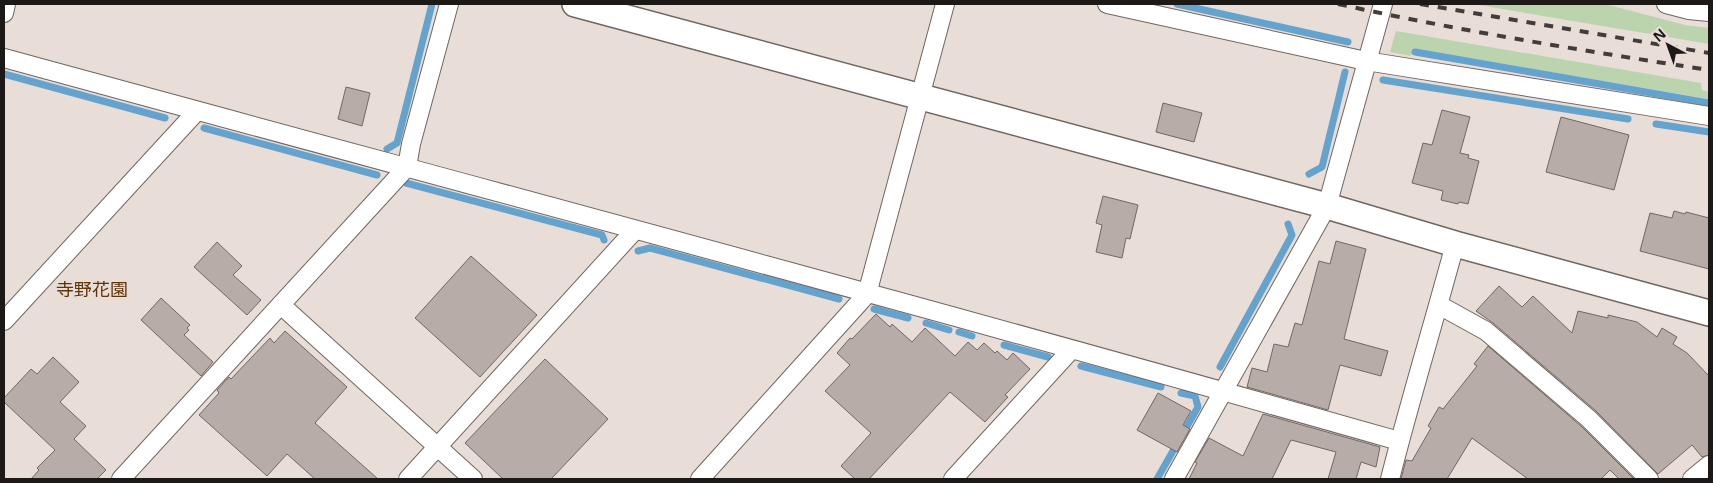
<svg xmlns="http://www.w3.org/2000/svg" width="1713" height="483" font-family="'Open Sans','Noto Sans JP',sans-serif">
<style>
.green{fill:#bcd4ae}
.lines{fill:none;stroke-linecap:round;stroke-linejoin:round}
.stream{stroke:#63a3cd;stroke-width:7}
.building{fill:#b7aca7;stroke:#726863}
.street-casing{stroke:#706661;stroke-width:20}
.secondary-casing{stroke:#706661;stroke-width:28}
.street{stroke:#fff;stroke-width:18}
.secondary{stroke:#fff;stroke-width:25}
.rail{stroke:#423d3b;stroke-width:4;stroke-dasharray:9 9;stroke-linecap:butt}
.labels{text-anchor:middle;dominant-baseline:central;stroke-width:4.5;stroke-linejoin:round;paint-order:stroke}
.quarter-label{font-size:18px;fill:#5e340a;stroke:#e8ddd7}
</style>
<rect width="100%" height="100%" fill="#e8ddd7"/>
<g class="green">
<polygon points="1473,4 1605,4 1685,25 1709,28 1709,44"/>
<polygon points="1396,31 1701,83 1702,90 1709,92 1709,99 1413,49 1411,56 1390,52"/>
</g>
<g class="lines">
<g class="stream">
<polyline points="1177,4 1348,42"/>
<polyline points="1415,52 1709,103"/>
<polyline points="4,74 165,118"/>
<polyline points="1383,80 1628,119"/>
<polyline points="1656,124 1709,132"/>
<polyline points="204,128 377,175"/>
<polyline points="387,149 397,143 432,4"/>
<polyline points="1309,174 1322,167 1345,72"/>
<polyline points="406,183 602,235 604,240"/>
<polyline points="638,251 650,248 839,299"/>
<polyline points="874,309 908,318"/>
<polyline points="926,323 949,330"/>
<polyline points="959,332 972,336"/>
<polyline points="1004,345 1048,357"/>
<polyline points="1081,366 1161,387"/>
<polyline points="1220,367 1292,235 1288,224"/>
<polyline points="1157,479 1198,407 1195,396 1181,393"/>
</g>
</g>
<g class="building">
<polygon points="346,87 370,93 362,126 338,119"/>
<polygon points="1163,103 1202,113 1194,142 1156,132"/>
<polygon points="1442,110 1470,117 1460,153 1469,155 1468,158 1479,161 1468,204 1459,202 1458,204 1441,200 1443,191 1412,183 1423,143 1432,145"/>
<polygon points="1561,117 1629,135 1614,190 1546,172"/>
<polygon points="1103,196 1138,205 1130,239 1126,238 1122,258 1096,252 1102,225 1096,223"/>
<polygon points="1674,211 1685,214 1686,212 1709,218 1709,269 1640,251 1650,213 1672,218"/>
<polygon points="1336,241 1366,249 1344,339 1388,351 1381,376 1340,365 1328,410 1247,387 1252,368 1267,372 1274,344 1288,347 1295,323 1302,325 1319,261 1330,264"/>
<polygon points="217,242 242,266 233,275 261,300 247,315 194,267"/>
<polygon points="471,256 537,315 480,377 415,318"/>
<polygon points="1499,286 1522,307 1533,296 1572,333 1578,311 1608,318 1608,315 1637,322 1657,337 1662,328 1677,337 1673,344 1687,353 1709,376 1709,455 1702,457 1692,445 1658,474 1596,411 1493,323 1476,311"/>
<polygon points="161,298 190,325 187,328 189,330 184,335 213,362 201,376 141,320"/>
<polygon points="876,314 890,327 892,324 912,342 925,328 955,356 968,342 977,350 984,343 995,353 997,351 1007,360 1013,353 1030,369 1005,395 1008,397 985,422 950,392 869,479 855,479 841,466 871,433 825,391 850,365 837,353 850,338 852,339"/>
<polygon points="285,331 347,387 315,423 378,479 315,479 287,454 267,476 199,415 219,393 217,390 229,377 231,379 270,338 274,343"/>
<polygon points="1488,346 1582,427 1634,479 1619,479 1610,470 1601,479 1528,479 1472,438 1447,479 1401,479 1406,460 1412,461 1431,428 1428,426 1439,407 1443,409 1477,366 1474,364"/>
<polygon points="53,357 79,382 60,402 86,426 74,439 106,470 97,479 31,479 39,470 37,468 55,450 4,402 4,398 31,369 37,374"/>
<polygon points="545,359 608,419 551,479 503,479 465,443"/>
<polygon points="1158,393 1191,411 1183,425 1190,429 1177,452 1137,430"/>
<polygon points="1263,414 1380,447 1376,467 1361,462 1356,479 1328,479 1336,452 1291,440 1272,479 1189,479 1197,463 1195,462 1209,438 1243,456"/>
</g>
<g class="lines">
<defs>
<g id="street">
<polyline points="1107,4 1366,61 1709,116"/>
<polyline points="1666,4 1689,10 1709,12"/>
<polyline points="4,13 6,4"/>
<path d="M4 58C469 185 935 309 1399 441"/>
<polyline points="281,305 473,479"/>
<polyline points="1439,305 1486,331 1589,419 1649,479"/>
<polyline points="4,321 197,111"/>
<polyline points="121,479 407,167 411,144 449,4"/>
<polyline points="408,479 635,230"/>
<polyline points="700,479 867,294 945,4"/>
<polyline points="953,479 1071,350"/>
<polyline points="1174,479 1327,206 1383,4"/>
<path d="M1390 479C1410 400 1434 322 1455 244"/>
<polyline points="1692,479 1709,465"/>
</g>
<polyline id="secondary" points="575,4 1327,206 1455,244 1709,313"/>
</defs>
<use href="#street" class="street-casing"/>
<use href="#secondary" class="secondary-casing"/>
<use href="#street" class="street"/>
<use href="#secondary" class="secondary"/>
<g class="rail">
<path d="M1338 4C1461 31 1585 51 1709 70"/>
<polyline points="1420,4 1709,53"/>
</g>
</g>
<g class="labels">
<g class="quarter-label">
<text x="92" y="289">寺野花園</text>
</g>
</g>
<rect width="1713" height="483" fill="none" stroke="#1c1917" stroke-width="10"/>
<g transform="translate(1668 45) rotate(319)" stroke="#e8ddd7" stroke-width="4" paint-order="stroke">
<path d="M0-4L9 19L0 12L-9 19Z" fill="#1c1917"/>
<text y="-8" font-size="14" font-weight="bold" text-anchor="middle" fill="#1c1917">N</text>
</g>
</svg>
